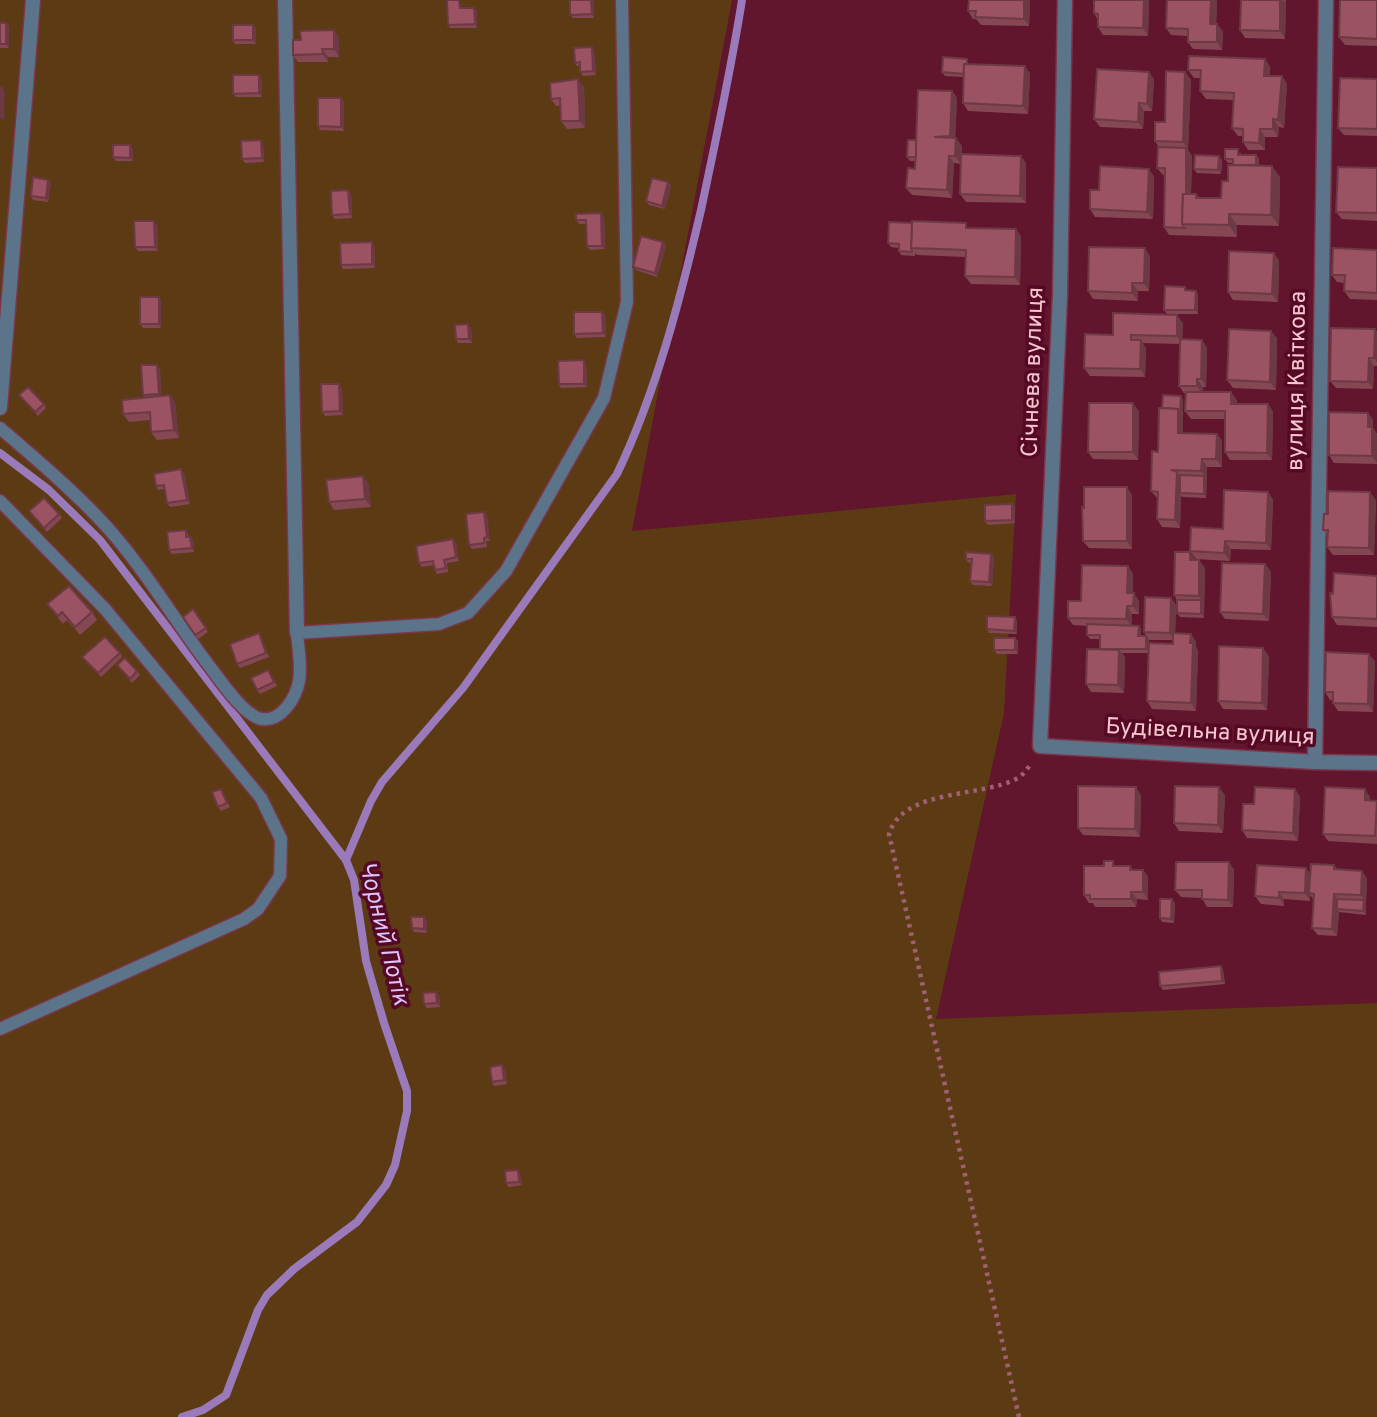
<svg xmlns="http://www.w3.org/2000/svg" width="1377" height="1417" font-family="Overpass,sans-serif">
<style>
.green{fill:#5c3b14}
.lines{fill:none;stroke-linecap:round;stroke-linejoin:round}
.stream{stroke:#9a7aba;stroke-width:8}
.service-casing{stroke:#7c364b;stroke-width:15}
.minor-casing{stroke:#7c364b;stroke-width:17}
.path{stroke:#a06072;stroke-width:4.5;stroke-dasharray:3.5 5;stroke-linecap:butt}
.service{stroke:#5c748a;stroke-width:12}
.minor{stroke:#5c748a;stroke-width:14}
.wall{fill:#854754}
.shaded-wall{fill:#6c3945}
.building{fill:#9b5262;stroke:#6c3945;stroke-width:2}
.labels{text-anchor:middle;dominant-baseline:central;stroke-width:7;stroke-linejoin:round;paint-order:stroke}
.street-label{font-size:23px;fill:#f5c6cf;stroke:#550924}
.water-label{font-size:24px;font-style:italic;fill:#dec4fa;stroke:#550924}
</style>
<rect width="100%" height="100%" fill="#61162e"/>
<polygon class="green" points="0,0 732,0 632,531 1016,494 1004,713 936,1019 1377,1003 1377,1417 0,1417"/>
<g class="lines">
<g class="stream">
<polyline points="0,453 49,490 100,540 346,860 354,880 366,961 384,1023 407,1091 407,1111 395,1165 386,1185 357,1222 294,1269 267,1295 258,1310 226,1395 203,1410 182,1417"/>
<path d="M346 860 371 801 382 782 463 688 617 474C657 390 680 300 701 210 716 140 731 70 742 0"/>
</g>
<defs>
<g id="service">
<path d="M0 428C36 459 74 491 106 526 144 568 173 618 207 663 218 677 244 717 262 719 281 722 296 698 299 681 302 667 298 648 297 633L439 624 468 613 506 571 604 398 627 302 622 0"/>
<polyline points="0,501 105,609 261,798 281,839 280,876 258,909 244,919 0,1029"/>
</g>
<g id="minor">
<polyline points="285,0 297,633"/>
<polyline points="1065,0 1060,295 1040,746 1315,762 1377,763"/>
<polyline points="0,408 33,0"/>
<polyline points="1315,762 1326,0"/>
</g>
</defs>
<use href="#service" class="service-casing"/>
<use href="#minor" class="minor-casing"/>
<path class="path" d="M1019 1417 889 834C903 788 982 798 1018 778 1024 774 1028 768 1032 762"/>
<use href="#service" class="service"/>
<use href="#minor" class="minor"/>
</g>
<g class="wall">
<polygon points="594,0 594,18 573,18 570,15"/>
<polygon points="969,0 1030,0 1029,26 981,25 976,19 973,19 968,11"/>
<polygon points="1094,0 1149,0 1148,36 1103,35 1098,27 1098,20 1094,13"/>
<polygon points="1217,0 1216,24 1217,24 1223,32 1222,50 1193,49 1188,42 1188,36 1171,35 1166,28"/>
<polygon points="1241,0 1286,0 1285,39 1245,38 1240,30"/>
<polygon points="1377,0 1377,46 1345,45 1339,37"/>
<polygon points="462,8 477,11 477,28 450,28 448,25"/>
<polygon points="0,23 6,23 9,27 9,48 0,48"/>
<polygon points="253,25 256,29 256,44 235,44 233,40"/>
<polygon points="339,37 339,57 328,57 328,62 298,62 293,55"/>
<polygon points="592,47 594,51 596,75 583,76 580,72 580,66 577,66 575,63"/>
<polygon points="1265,59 1270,67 1270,76 1282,76 1287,84 1284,128 1279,127 1278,137 1265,137 1265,150 1248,150 1243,142 1243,136 1238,136 1232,128 1233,100 1206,99 1200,91 1201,78 1194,78 1188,70"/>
<polygon points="970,64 1025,66 1030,74 1028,114 968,111 963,103 964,77 945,76 942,72"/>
<polygon points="1185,72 1191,80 1188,150 1192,156 1191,194 1196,194 1199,198 1221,198 1233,165 1233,163 1228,163 1225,159 1241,153 1241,155 1259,158 1259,165 1280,177 1279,226 1237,225 1237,237 1169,235 1164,227 1165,175 1163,175 1157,168 1159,147 1155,141 1165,122"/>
<polygon points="262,79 262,97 236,97 233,94"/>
<polygon points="1154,79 1152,111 1144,111 1143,129 1100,127 1094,119"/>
<polygon points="1377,79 1377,136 1344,135 1338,128"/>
<polygon points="584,86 585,128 567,129 561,121 560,106 556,106 551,99"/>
<polygon points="952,91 957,98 955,138 962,146 961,164 954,163 952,198 912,195 906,188 915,169 916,161 910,161 907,157 916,140"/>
<polygon points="341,98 344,102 344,131 320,130 318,126"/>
<polygon points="261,140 263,144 264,162 245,163 242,159"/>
<polygon points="133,149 133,161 116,161 113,157"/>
<polygon points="1219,156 1222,160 1221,174 1197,173 1194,169"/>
<polygon points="1026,163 1026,203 966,202 960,194"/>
<polygon points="1377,168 1377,221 1342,219 1336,212"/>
<polygon points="1154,176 1153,219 1095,217 1090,209 1099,190"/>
<polygon points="48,180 51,183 48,202 33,200 31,196"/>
<polygon points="668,182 671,186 665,209 649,205 646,201"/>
<polygon points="351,194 352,218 335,219 332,215"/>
<polygon points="604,217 605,249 590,250 587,246 587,224 579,224 576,220"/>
<polygon points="154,221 157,225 158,251 138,251 135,247"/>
<polygon points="969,228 1016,229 1021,237 1020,285 971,284 965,276 965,257 917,255 915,253 915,256 901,255 899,251 899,248 891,247 888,243"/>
<polygon points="663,242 666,246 657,277 636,270 633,267"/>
<polygon points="374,246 375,268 343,269 341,265"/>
<polygon points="1377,250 1377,300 1350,299 1344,291 1344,283 1337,282 1332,275"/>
<polygon points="1274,253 1279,261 1278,302 1233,300 1228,292"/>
<polygon points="1150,256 1149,291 1138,291 1138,301 1093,299 1088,291"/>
<polygon points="1188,290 1196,291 1198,294 1198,314 1167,314 1164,310"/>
<polygon points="161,300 161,328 143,328 140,324"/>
<polygon points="602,312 605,315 606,337 577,338 574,334"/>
<polygon points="1183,323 1182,339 1202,340 1207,348 1206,387 1203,387 1202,392 1237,400 1237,404 1268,404 1273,412 1272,460 1230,460 1225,452 1225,419 1191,419 1185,411 1186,393 1184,393 1179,386 1180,344 1142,343 1146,348 1145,377 1090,376 1084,368 1113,335"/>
<polygon points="471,328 472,343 458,343 456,339"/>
<polygon points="1375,329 1377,332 1377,366 1374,366 1373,389 1336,388 1330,381"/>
<polygon points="1277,338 1276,390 1233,388 1227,380"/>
<polygon points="586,364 587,387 561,388 559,384"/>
<polygon points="160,369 161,396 170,395 175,403 179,438 157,440 151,432 150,420 129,422 123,414 145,398 143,395"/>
<polygon points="342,388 343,415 325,416 322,412"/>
<polygon points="19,395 44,404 46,408 38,416"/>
<polygon points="1183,399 1183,433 1217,434 1222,441 1222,467 1207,467 1206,498 1183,497 1181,496 1180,528 1162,527 1157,519 1158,499 1151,491 1158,452 1162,408"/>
<polygon points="1139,411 1138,460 1093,459 1088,452"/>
<polygon points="1368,413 1373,420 1373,428 1377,434 1377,464 1334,463 1329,455"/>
<polygon points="184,473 190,504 170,507 167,503 164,489 158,490 156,486"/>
<polygon points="368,483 371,507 334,510 329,502"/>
<polygon points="1268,492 1273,500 1271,550 1231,549 1230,561 1196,559 1190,551 1223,529"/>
<polygon points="1132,495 1132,549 1089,548 1083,541"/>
<polygon points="1376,500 1374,555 1333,555 1327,547 1328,536 1323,530 1328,514"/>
<polygon points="1012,504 1015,508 1015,523 988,525 985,521"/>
<polygon points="29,511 59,514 62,518 47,532"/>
<polygon points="487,516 490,541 486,541 487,547 472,549 469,545"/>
<polygon points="186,530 189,537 190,537 193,540 194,552 172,554 169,550"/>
<polygon points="456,543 459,561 447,563 448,572 437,574 435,570 434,565 422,567 419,563"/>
<polygon points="991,554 994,557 992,586 973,585 970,581 971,563 968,562 966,559"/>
<polygon points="1196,560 1205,568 1204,618 1180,617 1177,613 1177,600 1174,595"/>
<polygon points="1265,564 1271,572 1269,621 1225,619 1220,612"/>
<polygon points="1128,566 1133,574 1133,593 1139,601 1139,614 1132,614 1132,625 1139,626 1141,629 1141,636 1149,640 1149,643 1173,644 1173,640 1149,640 1144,632 1171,598 1176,605 1175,633 1191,634 1196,642 1196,647 1198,651 1196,711 1152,709 1147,701 1148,653 1122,653 1125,657 1124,693 1091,692 1086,684 1100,649 1100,639 1090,639 1087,635 1087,626 1073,625 1068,618"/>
<polygon points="1377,576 1377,627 1337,625 1332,617 1333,594"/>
<polygon points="47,604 92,612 97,620 80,635 67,620 63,624"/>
<polygon points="193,609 208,632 198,639 183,617"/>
<polygon points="1015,617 1017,621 1017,634 989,633 987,629"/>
<polygon points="261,637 269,657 240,668 237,664"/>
<polygon points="1015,638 1018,641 1018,654 997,654 994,650"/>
<polygon points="120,653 122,657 101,677 82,657"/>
<polygon points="1269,656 1267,710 1223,709 1218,701"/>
<polygon points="1375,661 1373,712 1338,711 1333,703 1333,700 1330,700 1325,692"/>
<polygon points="117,665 137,671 140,675 132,683"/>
<polygon points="268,670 277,686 260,694 257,690"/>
<polygon points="221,789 230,807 221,811 218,807"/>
<polygon points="1295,789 1300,797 1298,841 1247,838 1242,830 1254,804"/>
<polygon points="1141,795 1140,837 1083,835 1078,828"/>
<polygon points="1225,795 1223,833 1179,831 1174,823"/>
<polygon points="1370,797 1370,800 1377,801 1377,844 1328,841 1323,834"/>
<polygon points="1229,862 1234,870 1233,907 1207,907 1202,898 1181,897 1175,890"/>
<polygon points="1334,865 1337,869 1367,878 1366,903 1365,903 1366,904 1366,915 1339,912 1337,936 1318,935 1312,928 1314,900 1310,895 1310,901 1284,899 1284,906 1261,904 1255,896 1310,874"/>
<polygon points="1116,866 1130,866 1133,870 1143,870 1148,877 1148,900 1137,899 1136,907 1095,907 1093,903 1089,903 1084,895"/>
<polygon points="1175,903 1174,923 1162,922 1160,918"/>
<polygon points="424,917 427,921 427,933 414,932 412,928"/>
<polygon points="1221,966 1223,970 1225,984 1163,990 1160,986"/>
<polygon points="436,992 439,996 440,1007 427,1008 424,1004"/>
<polygon points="505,1069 507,1084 494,1086 492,1082"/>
<polygon points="520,1174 522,1185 509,1187 506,1183"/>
</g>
<g class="shaded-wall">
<polygon points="591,0 594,0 594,18 592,14"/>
<polygon points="1024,0 1030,0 1029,26 1024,19"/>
<polygon points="1144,0 1149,0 1148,36 1143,28"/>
<polygon points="1211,0 1217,0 1216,32 1210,24"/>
<polygon points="1280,0 1286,1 1285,39 1280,31"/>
<polygon points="474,8 477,11 477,28 475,24"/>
<polygon points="6,23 9,27 9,48 6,44"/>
<polygon points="1217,24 1223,32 1222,50 1217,42"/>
<polygon points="253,25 256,29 256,44 253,40"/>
<polygon points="334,30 339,37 339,57 334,49"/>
<polygon points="592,47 594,51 596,75 593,71"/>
<polygon points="322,49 328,57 328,62 323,54"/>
<polygon points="1265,59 1270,67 1270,83 1264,76"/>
<polygon points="1025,66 1030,74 1028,114 1023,106"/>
<polygon points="1149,72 1154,79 1152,111 1147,104"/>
<polygon points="1185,72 1191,80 1188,150 1183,142"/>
<polygon points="259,75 262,79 262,97 259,93"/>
<polygon points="1282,76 1287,84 1284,128 1278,120"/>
<polygon points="578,79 584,86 585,128 580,121"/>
<polygon points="2,88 5,92 4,121 1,117"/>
<polygon points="952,91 957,98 955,144 950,136"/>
<polygon points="341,98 344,102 344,131 341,127"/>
<polygon points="1139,103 1144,111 1143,129 1138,122"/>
<polygon points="1273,119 1279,127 1278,137 1273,129"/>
<polygon points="1260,129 1265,137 1265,150 1259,143"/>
<polygon points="956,138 962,146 961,164 955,156"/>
<polygon points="261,140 263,144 264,162 262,158"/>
<polygon points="130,145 133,149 133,161 130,158"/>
<polygon points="1186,148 1192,156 1190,224 1185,224"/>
<polygon points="1256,155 1259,158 1259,177 1256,173"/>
<polygon points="949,156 954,163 952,198 947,190"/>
<polygon points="1021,156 1026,163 1026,203 1020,196"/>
<polygon points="1219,156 1222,160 1221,174 1218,170"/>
<polygon points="1272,166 1280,177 1279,226 1271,215"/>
<polygon points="1149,169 1154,176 1153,219 1147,212"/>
<polygon points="48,180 51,183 48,202 46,198"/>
<polygon points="668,182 671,186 665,209 662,206"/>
<polygon points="348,190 351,194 352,218 350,214"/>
<polygon points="601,213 604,217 605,249 602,246"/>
<polygon points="1229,214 1237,225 1237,237 1229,225"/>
<polygon points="154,221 157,225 158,251 155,247"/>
<polygon points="1016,229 1021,237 1020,285 1015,277"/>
<polygon points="372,242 374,246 375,268 372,264"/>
<polygon points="663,242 666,246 657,277 655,273"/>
<polygon points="1145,248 1150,256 1149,291 1144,283"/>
<polygon points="1274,253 1279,261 1278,302 1272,294"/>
<polygon points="1132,283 1138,291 1138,301 1132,293"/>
<polygon points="1196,291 1198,294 1198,314 1195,310"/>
<polygon points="159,297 161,300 161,328 159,324"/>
<polygon points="602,312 605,315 606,337 603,333"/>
<polygon points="1177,315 1183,323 1182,344 1177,336"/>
<polygon points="468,324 471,328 472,343 469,339"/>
<polygon points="1375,329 1377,332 1377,362 1374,358"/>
<polygon points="1271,331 1277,338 1276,390 1270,382"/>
<polygon points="1141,340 1146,348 1145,377 1140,369"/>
<polygon points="1202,340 1207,348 1206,387 1201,379"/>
<polygon points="1369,358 1374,366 1373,389 1368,382"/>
<polygon points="584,360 586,364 587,387 584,384"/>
<polygon points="157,365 160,369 161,397 159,394"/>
<polygon points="1197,379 1203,387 1202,394 1197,386"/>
<polygon points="339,384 342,388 343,415 340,411"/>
<polygon points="1231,392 1237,400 1236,411 1231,404"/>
<polygon points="170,395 175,403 179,438 174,430"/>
<polygon points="1181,396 1183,399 1183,415 1180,411"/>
<polygon points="1133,403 1139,411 1138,460 1133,452"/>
<polygon points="1268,404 1273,412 1272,460 1267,453"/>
<polygon points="1178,409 1183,416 1183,441 1178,433"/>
<polygon points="1368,413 1373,420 1373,428 1377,434 1377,463 1372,456 1368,427"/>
<polygon points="1217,434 1222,441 1222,467 1216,459"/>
<polygon points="1202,459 1207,467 1207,479 1201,471"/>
<polygon points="181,469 184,473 190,504 187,500"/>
<polygon points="1177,472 1182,480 1180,493 1181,496 1180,528 1175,520"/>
<polygon points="363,476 368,483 371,507 365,499"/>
<polygon points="1204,476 1207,480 1206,498 1204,494"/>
<polygon points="1127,487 1132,495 1132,549 1127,541"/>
<polygon points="1268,492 1273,500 1271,550 1266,543"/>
<polygon points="1370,492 1376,500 1374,555 1369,548"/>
<polygon points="1012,504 1015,508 1015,523 1012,520"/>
<polygon points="484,512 487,516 490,541 487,537"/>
<polygon points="190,537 193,540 194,552 192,548"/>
<polygon points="453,539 456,543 459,561 456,557"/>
<polygon points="1225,541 1231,549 1230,561 1224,553"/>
<polygon points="1190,552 1196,560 1195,568 1190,560"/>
<polygon points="991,554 994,557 992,586 989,582"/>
<polygon points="1199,560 1205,568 1204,604 1199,596"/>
<polygon points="1265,564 1271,572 1269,621 1263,614"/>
<polygon points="1128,566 1133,574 1133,601 1127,593"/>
<polygon points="1134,593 1139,601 1139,614 1133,606"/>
<polygon points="1171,598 1176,605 1175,640 1170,633"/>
<polygon points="1201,600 1204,604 1204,618 1201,614"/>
<polygon points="1127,606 1132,614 1132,627 1126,619"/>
<polygon points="1015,617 1017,621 1017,634 1014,631"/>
<polygon points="1139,626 1141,629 1141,640 1138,636"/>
<polygon points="1191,634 1196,642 1196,647 1198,651 1196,711 1191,703"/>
<polygon points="1146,636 1149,640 1149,653 1146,649"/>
<polygon points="1015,638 1018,641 1018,654 1015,650"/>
<polygon points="1263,648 1269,656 1267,710 1262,703"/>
<polygon points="1119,650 1125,657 1124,693 1118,685"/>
<polygon points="1369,654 1375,661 1373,712 1368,704"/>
<polygon points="1136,787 1141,795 1140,837 1135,829"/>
<polygon points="1219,787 1225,795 1223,833 1218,825"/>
<polygon points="1295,789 1300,797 1298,841 1293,833"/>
<polygon points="1365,789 1370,797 1370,808 1365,800"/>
<polygon points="1229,862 1234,870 1233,907 1228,900"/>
<polygon points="1306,868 1311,875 1309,893 1310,895 1310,901 1305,893"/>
<polygon points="1143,870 1148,877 1148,900 1143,892"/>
<polygon points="1362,871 1367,878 1366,903 1361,895"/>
<polygon points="1131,892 1137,899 1136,907 1131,899"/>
<polygon points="1279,892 1284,899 1284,906 1279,898"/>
<polygon points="1334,894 1339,901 1337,909 1339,912 1337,936 1332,929"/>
<polygon points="1172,899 1175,903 1174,923 1171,919"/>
<polygon points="1364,900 1366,904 1366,915 1363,911"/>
<polygon points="424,917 427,921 427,933 424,929"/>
<polygon points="1221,966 1223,970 1225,984 1222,981"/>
<polygon points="436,992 439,996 440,1007 437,1003"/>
<polygon points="502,1065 505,1069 507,1084 504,1080"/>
<polygon points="518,1170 520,1174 522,1185 519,1182"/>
</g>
<g class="building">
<polygon points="447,0 459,0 460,8 474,8 475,24 448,25"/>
<polygon points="570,0 591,0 592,14 570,15"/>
<polygon points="969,0 1024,0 1024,19 975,17 976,11 968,11"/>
<polygon points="1094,0 1144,0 1143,28 1098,27 1098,14 1094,13"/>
<polygon points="1167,0 1211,0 1210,24 1217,24 1217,42 1188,42 1188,29 1166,28"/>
<polygon points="1241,0 1280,0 1280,31 1240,30"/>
<polygon points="1340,0 1377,0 1377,39 1339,37"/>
<rect x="0" y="23" width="6" height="21"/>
<rect x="233" y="25" width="20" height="15"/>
<polygon points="334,30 334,49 322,49 323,54 293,55 293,40 301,40 300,31"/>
<polygon points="592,47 593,71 580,72 580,62 575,63 574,48"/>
<polygon points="1189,56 1265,59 1264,76 1282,76 1278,120 1273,119 1273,129 1260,129 1259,143 1243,142 1243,129 1232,128 1234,93 1200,91 1201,70 1188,70"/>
<polygon points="943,57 967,59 967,64 964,64 964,74 942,72"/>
<polygon points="964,64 1025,66 1023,106 963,103"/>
<polygon points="1097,69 1149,72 1147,104 1139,103 1138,122 1094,119"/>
<polygon points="1166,71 1185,72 1183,142 1155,141 1155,122 1165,122"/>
<polygon points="233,75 259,75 259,93 233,94"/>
<polygon points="1340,78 1377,79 1377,129 1338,128"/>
<polygon points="578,79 580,121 561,121 560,98 551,99 550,83"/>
<polygon points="0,88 2,88 1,117 0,117"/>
<polygon points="918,90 952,91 950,136 934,137 956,138 955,156 949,156 947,190 906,188 908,168 915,169"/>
<polygon points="318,98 341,98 341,127 318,126"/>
<polygon points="261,140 262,158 242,159 241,141"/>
<polygon points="908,140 916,140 916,157 907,157"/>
<polygon points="113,145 130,145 130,158 113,157"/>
<polygon points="1158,147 1186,148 1186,194 1183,194 1182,224 1185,228 1164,227 1165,168 1157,168"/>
<polygon points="1225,149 1238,149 1238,155 1256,155 1256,165 1233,165 1233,159 1225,159"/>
<polygon points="961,154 1021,156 1020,196 960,194"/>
<polygon points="1195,155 1219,156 1218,170 1194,169"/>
<polygon points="1228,165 1272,166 1271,215 1229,214 1229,225 1182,224 1183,194 1196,194 1196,198 1221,198 1222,181 1228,181"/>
<polygon points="1100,166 1149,169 1147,212 1090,209 1090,190 1099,190"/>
<polygon points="1338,167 1377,168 1377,213 1336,212"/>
<polygon points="33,177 48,180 46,198 31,196"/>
<polygon points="652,178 668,182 662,206 646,201"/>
<polygon points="348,190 350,214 332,215 331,191"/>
<polygon points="601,213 602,246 587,246 586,220 576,220 576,214"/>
<polygon points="134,221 154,221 155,247 135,247"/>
<polygon points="912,221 966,223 966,228 1016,229 1015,277 965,276 966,250 911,248"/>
<polygon points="889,222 912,223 911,248 912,252 899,251 899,244 888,243"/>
<polygon points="641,236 663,242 655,273 633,267"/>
<polygon points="372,242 372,264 341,265 340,243"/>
<polygon points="1089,247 1145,248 1144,283 1132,283 1132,293 1088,291"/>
<polygon points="1333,248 1377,250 1377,293 1344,291 1345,275 1332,275"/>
<polygon points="1229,251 1274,253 1272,294 1228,292"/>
<polygon points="1165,286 1185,287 1185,290 1196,291 1195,310 1164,310"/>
<rect x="140" y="297" width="19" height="27"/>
<polygon points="574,312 602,312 603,333 574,334"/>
<polygon points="1113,313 1177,315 1177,336 1131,335 1131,340 1141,340 1140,369 1084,368 1085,334 1113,335"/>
<polygon points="468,324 469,339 456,339 455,325"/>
<polygon points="1331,328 1375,329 1374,358 1369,358 1368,382 1330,381"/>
<polygon points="1229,329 1271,331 1270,382 1227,380"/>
<polygon points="1180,339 1202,340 1201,379 1197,379 1197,386 1179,386"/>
<polygon points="584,360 584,384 559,384 558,361"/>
<polygon points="141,365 157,365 159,394 143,395"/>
<polygon points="321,384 339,384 340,411 322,412"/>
<polygon points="28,387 44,404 35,412 19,395"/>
<polygon points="1186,392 1231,392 1231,404 1268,404 1267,453 1225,452 1225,411 1185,411"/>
<polygon points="170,395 174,430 151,432 150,412 123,414 122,400"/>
<polygon points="1163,395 1181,396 1180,411 1178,409 1162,408"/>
<polygon points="1089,403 1133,403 1133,452 1088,452"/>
<polygon points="1159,408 1178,409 1178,433 1217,434 1216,459 1202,459 1201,471 1171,470 1177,472 1175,520 1157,519 1158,492 1151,491 1152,451 1158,452"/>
<polygon points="1329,412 1368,413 1368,427 1372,427 1372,456 1329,455"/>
<polygon points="181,469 187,500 167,503 164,485 156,486 154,474"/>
<polygon points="1180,475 1204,476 1204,494 1180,493"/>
<polygon points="363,476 365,499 329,502 326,480"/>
<polygon points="1084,487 1127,487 1127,541 1083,541 1082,507 1084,508"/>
<polygon points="1224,490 1268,492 1266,543 1225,541 1224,553 1190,551 1191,527 1223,529"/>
<polygon points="1328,491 1370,492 1369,548 1327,547 1328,530 1323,530 1324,514 1328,514"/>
<polygon points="44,498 59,514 44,528 29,511"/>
<polygon points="1012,504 1012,520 985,521 985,505"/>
<polygon points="484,512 487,537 484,538 484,543 469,545 466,514"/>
<polygon points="186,530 186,537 190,537 192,548 169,550 167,532"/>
<polygon points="453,539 456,557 444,560 446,568 435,570 433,561 419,563 416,546"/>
<polygon points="966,552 991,554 989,582 970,581 972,559 966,559"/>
<polygon points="1175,552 1190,552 1190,560 1199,560 1199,596 1174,595"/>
<polygon points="1222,563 1265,564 1263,614 1220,612"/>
<polygon points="1082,565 1128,566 1127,593 1134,593 1133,606 1127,606 1126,619 1068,618 1068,601 1081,601"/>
<polygon points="1334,573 1377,576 1377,619 1332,617 1330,593 1333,594"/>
<polygon points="69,586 92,612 75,627 62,612 58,616 47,604"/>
<polygon points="1145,597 1171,598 1170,633 1144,632"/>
<polygon points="1177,600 1201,600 1201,614 1177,613"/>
<polygon points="193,609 206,628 195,635 183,617"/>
<polygon points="987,616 1015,617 1014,631 987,629"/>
<polygon points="1087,624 1139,626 1138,636 1146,636 1146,649 1100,649 1100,635 1087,635"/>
<polygon points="259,633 266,653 237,664 230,644"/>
<polygon points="1173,633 1191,634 1190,643 1193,643 1191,703 1147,701 1149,643 1173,644"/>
<polygon points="105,637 120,653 98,673 82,657"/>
<rect x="994" y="638" width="21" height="12"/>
<polygon points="1219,646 1263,648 1262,703 1218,701"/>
<polygon points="1087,649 1119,650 1118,685 1086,684"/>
<polygon points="1326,652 1369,654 1368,704 1333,703 1333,692 1325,692"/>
<polygon points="125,658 137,671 130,679 117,665"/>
<polygon points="268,670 274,682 257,690 251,678"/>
<polygon points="1078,786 1136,787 1135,829 1078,828"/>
<polygon points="1175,786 1219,787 1218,825 1174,823"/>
<polygon points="1255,787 1295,789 1293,833 1242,830 1243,804 1254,804"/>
<polygon points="1325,787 1365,789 1365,800 1377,801 1375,836 1323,834"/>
<polygon points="221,789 227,803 218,807 212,792"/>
<polygon points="1104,861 1113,861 1113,866 1130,866 1130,870 1143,870 1143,892 1131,892 1131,899 1090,899 1090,895 1084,895 1084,866 1104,866"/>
<polygon points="1176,862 1229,862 1228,900 1202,899 1202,890 1175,890"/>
<polygon points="1311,864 1334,865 1334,869 1362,871 1361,895 1334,894 1332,929 1312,928 1314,894 1309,893"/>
<polygon points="1257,865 1306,868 1305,893 1279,892 1279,898 1255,896"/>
<polygon points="1160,899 1172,899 1171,919 1160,918"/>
<polygon points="1337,899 1364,900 1363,911 1337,909"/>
<polygon points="411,917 424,917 424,929 412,928"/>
<polygon points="1221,966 1222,981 1160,986 1159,972"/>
<polygon points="436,992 437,1003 424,1004 423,993"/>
<polygon points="502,1065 504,1080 492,1082 490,1067"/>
<polygon points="518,1170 519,1182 506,1183 505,1171"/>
</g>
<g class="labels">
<g class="street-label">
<text transform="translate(1034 372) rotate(-88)">Січнева вулиця</text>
<text transform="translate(1298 381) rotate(-89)">вулиця Квіткова</text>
<text transform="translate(1210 733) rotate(3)">Будівельна вулиця</text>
</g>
<g class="water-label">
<text transform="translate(383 934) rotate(76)">Чорний Потік</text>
</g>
</g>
</svg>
